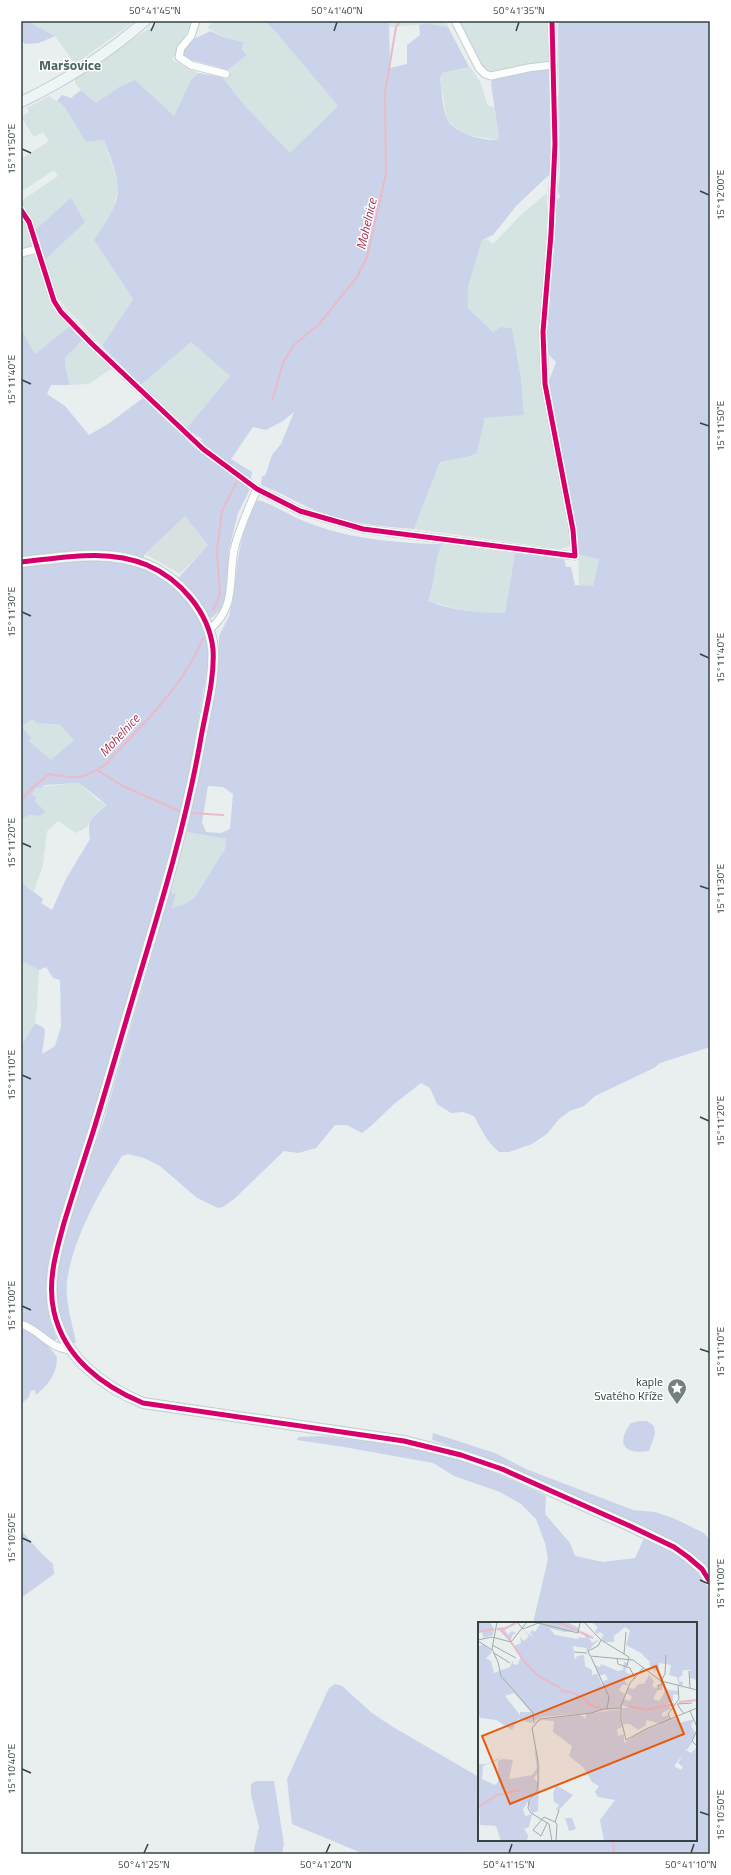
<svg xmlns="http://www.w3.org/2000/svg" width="731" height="1875" font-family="'Titillium Web',sans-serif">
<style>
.residential{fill:#d6e3e3}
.industrial{fill:#d9e0e0}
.green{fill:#cad3e9;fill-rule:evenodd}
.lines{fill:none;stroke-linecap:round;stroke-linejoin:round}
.stream{stroke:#ebbac8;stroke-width:2}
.street-casing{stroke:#c7cdcd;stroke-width:9}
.secondary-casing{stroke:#c2cecf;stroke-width:12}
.street{stroke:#fcfdfd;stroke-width:7}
.secondary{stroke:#eef5f6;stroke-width:10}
.cycleway-casing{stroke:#fff;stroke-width:8}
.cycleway{stroke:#d6006c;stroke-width:5}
.ticks{fill:none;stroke:#354443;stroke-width:1.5}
.labels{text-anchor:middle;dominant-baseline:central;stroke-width:3;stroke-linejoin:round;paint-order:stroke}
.poi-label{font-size:12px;fill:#354443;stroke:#fff;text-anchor:end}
.water-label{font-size:13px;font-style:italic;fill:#aa3452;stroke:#fff}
.quarter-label{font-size:14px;font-weight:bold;fill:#4d6665;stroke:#fff}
.inset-river{fill:none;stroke:#ebbac8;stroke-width:2}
.inset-road{fill:none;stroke:#a1abaa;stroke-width:1}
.view{fill:#e8590c;fill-opacity:0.15;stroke:#e8590c;stroke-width:2}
.inset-edge{fill:none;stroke:#354443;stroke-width:2}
.neatline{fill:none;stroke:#354443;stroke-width:1.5}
.ticks-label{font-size:10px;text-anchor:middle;fill:#354443}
</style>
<rect width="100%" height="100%" fill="#e9efef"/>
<g class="residential">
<polygon points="27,21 135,21 75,64 55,36"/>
<polygon points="164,21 191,21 190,26 172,60 198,73 191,80 174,116 166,109 119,87 96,103 81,90 75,83 75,79 79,74 159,22"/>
<polygon points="214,21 264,21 274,30 338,106 290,154 245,106 222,77 226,71 247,55 242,50 243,42 226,38 207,28"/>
<polygon points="389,21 446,21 448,27 426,23 419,25 389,27"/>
<polygon points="459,21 549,21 550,61 496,72 487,71 481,66"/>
<polygon points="469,67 471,68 480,82 488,106 494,107 498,121 499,136 497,140 468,135 458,130 447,120 440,79 442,73"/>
<polygon points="49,96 64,106 86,142 104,140 119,186 112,213 94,240 133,299 102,346 66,308 55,294 45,260 85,222 71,199 35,230 21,203 21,201 58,176 54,170 21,192 21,159 49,141 43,132 34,137 21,117 29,112 27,108"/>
<polygon points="547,193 547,219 540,329 571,542 568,547 560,549 414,529 440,462 471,456 477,453 485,418 524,414 521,378 512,328 500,327 493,332 468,308 468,287 482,240 487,239 493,244 523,213"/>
<polygon points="21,216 27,225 32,244 31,247 21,250"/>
<polygon points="35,255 48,297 70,326 35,354 22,330 21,331 21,256"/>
<polygon points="82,340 112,368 89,384 70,385 66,369 65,358"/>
<polygon points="191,342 230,376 186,429 141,385"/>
<polygon points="442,544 515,553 505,613 473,613 427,601 432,591 437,552"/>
<polygon points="578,554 599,558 593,587 579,585"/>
<polygon points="32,719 38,723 60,725 74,740 51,761 29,741 22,727"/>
<polygon points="79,783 95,798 107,805 94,815 87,827 76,833 58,821 47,831 43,865 34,891 21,882 21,819 30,815 39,816 43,809 35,801 32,794 37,787"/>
<polygon points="187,832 226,839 226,847 195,897 187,903 172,908 176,894 170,892"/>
<polygon points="21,961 39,970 37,1007 35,1023 22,1047"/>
</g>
<polygon class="industrial" points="185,516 208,545 180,574 145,554"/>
<g class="green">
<polygon points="21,21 27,21 55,36 39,43 25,44 21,40"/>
<path d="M264 21H389L390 68 407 64V45L420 35 419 25 426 23 448 27 469 67 442 73 440 79C442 91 442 107 447 119 453 133 483 141 497 140L499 136 491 84 492 80 523 72 549 70 551 173 517 205 493 235 482 240 468 287V308L493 332 500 327 512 328 521 378 524 415 485 418 477 453 471 456 440 462 414 529C381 526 347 524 317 511 298 503 280 492 261 485L262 476H265L272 455 281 444 294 412 283 421 266 430 253 427 231 459 252 472 249 491 238 513 229 550 228 591 223 604 220 610 213 617 200 622 209 645 207 670 185 796 149 925 90 1125 51 1248C44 1281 43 1308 57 1339L53 1341 40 1330 21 1321V1047L35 1023 44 1028 45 1032 42 1054 55 1046 61 1027 60 980 53 978 46 967 39 970 21 961V882L43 899 41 903 52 910 66 879 90 839C86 819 93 817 107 805L79 783 45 785 41 788 37 787 32 794 36 797 35 801 43 809 45 813 39 816 30 815 21 819V331L22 330 35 354 70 326 82 340 65 358 66 369 70 385H51L47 394 65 406 89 435 108 424 143 398 196 449 202 439 186 429 230 376 191 342 141 385 102 346 133 299 94 240C125 195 123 191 104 140L86 142 64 106 57 101 62 95 71 98 81 90 96 103 119 87 135 80 174 116 191 80 198 73 222 77 245 106 290 153 338 106 274 30ZM185 516 208 545 172 585 140 566 145 554ZM32 719 37 723 60 725 74 740 51 760 29 741 31 738 22 727Z"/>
<path d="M558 21H710V1047L660 1063 654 1068 595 1096 584 1106 570 1111 559 1119 547 1134 532 1144 509 1152H499C487 1142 481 1129 474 1116L463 1112 451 1113 437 1104 430 1088 421 1083 394 1104 371 1126 362 1133 347 1125H335L316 1148 298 1153 284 1151 234 1199 223 1207 218 1208 197 1198 160 1166 144 1158 128 1154 122 1156C99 1192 73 1239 67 1281 65 1300 72 1323 76 1342L73 1344 58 1313 55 1293 58 1259 75 1197 103 1123 170 892 176 894 172 908 187 903 195 897 226 847V839L187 832 217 679 219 656V636L229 616 233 599 238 558 247 516 258 500C270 503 278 509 289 514 299 520 312 524 323 528 355 539 407 544 442 544 433 562 436 583 428 601 455 611 476 613 505 613L515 553 564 559 566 567H571L575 585 593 586 599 559 578 554 577 528 567 490 564 465 560 448 549 381 556 362 549 355 547 346 546 320 555 235 557 200 560 197 558 191 560 173ZM208 786 223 787 233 794 230 829 221 833 206 832 202 822Z"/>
<path d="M210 31 226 38 243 42 242 50 247 55 226 71 221 68 184 58 182 54C184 39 199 38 210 31Z"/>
<polygon points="71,198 85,222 45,260 35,230"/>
<path d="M21 1328C36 1332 48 1345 57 1357 56 1376 50 1382 36 1395L35 1390 31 1391 29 1397 21 1404Z"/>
<path d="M639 1421H647L654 1426 655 1434 649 1451C625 1455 615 1444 631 1423Z"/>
<path d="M433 1433 495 1453 526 1469 633 1510 655 1512 673 1518 704 1533 710 1541V1570C701 1558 687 1551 674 1543 594 1506 516 1466 432 1440Z"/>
<path d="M321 1436C363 1441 407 1444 448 1456 482 1466 514 1481 546 1496L545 1514 570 1543 575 1556 603 1562 635 1558 645 1536C673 1550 696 1563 710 1593V1854H364L292 1824 287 1779 329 1688 335 1684 342 1686 372 1713 393 1727 479 1777V1840H696V1623H533L548 1559 545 1543 536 1519 521 1504 500 1492 454 1476 433 1463 344 1447 297 1440 299 1437Z"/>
<polygon points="21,1530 40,1552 53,1564 54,1574 21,1598"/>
<polygon points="256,1781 274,1781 284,1844 282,1854 253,1854 259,1827 251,1795 251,1784"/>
</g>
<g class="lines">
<g class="stream">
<polyline points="272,401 283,363 294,345 319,324 357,277 367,257 386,174 385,93 396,27 400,21"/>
<polyline points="213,610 220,594 217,551 222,511 236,483"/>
<polyline points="97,770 121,785 181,812"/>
<path d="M21 800 32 788 49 774C75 779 83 780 106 764 141 725 183 688 203 638"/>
<polyline points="191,813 223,815"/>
<polyline points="613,1840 614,1854"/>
</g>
<defs>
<g id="street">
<polyline points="196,21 191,36 181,48 179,57 191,65 226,74"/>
<polyline points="455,21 479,68 485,74 491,76 528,68 553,65"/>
<polyline points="21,210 29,222 54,301 61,312 92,344 203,449 257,489 300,511 363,529 575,556 573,530 545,384 543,332 551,234 555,144 552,21"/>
<polyline points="21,253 38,249"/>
<path d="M209 630C237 606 228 583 234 550 239 529 248 509 257 489"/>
<path d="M21 1324C42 1331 46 1347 71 1350"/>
</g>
<g id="secondary">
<path d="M21 102C65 81 108 53 145 21"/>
<path d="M21 562C62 558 107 548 147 565 180 579 209 612 213 649 215 679 205 713 200 743 186 822 163 898 140 974 124 1027 109 1080 93 1132 83 1163 73 1193 64 1223 56 1252 47 1282 54 1312 64 1357 102 1386 143 1403L404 1441 461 1455 502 1469 630 1526 674 1547 688 1557 702 1569 710 1582"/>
</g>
</defs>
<use href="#street" class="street-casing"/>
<use href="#secondary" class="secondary-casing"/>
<use href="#street" class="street"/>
<use href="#secondary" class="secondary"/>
<defs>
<g id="cycleway">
<polyline points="21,210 29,222 54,301 61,312 92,344 203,449 257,489 300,511 363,529 575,556 573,530 545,384 543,332 551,234 555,144 552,21"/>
<path d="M21 562C62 558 107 548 147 565 180 579 209 612 213 649 215 679 205 713 200 743 186 822 163 898 140 974 124 1027 109 1080 93 1132 83 1163 73 1193 64 1223 56 1252 47 1282 54 1312 64 1357 102 1386 143 1403L404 1441 461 1455 502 1469 630 1526 674 1547 688 1557 702 1569 710 1582"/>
</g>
</defs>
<use href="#cycleway" class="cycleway-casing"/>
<use href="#cycleway" class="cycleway"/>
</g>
<path class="ticks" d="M151 31 155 22M334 31 337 22M516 31 519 22M22 149 31 153M700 191 709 195M22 380 31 384M700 423 709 426M22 612 31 616M700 654 709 658M22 843 31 847M700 886 709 889M22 1075 31 1079M700 1117 709 1121M22 1306 31 1310M700 1349 709 1352M22 1538 31 1542M700 1580 709 1584M22 1769 31 1773M700 1812 709 1815M144 1853 148 1844M326 1853 330 1844M509 1853 512 1844M691 1853 694 1844"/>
<defs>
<symbol id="sight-pin" viewBox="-11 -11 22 30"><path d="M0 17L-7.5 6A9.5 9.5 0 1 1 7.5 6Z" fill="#74807f" stroke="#fff"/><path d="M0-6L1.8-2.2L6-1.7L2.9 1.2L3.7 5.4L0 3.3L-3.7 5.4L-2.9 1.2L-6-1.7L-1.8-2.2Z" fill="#fff"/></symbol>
</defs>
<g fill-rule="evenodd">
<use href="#sight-pin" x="666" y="1377" width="22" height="30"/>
</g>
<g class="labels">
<g class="poi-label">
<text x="663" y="1381">kaple<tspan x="663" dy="14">Svatého Kříže</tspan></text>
</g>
<g class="water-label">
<text transform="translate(366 224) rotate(-77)">Mohelnice</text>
<text transform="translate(119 735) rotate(-47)">Mohelnice</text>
</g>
<g class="quarter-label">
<text x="70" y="64">Maršovice</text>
</g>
</g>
<g transform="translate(478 1622)">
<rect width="219" height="219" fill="#e9efef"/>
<path d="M0 0H12L16 7 15 13 5 16 4 10 0 11ZM38 0 33 4 27 8 30 13 34 9 39 12H35L32 19 22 9 17 7H25ZM55 0H89L101 6 100 9 86 10 71 6 77 13 100 17 101 15 107 16 108 10 114 21 121 17 109 30 108 26 95 24 97 38 99 34 106 33 107 44 114 48V53L119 52 126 67 124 60 130 57 127 52 121 54 117 43 122 45 123 42 140 49 145 48 146 40 150 41 147 50 154 53 148 54 147 60 151 63H144L141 68 147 72 146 77 152 79 154 74 148 71 150 66 156 67 160 62H166L171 53 176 59 174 64 180 67 175 77 181 79 186 71 187 66 184 64V68H180L182 63 187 65 190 68 201 69V73L195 72V79L187 83 192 84V87L184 91V95L189 93 193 98 183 102 169 98 167 104 160 108 152 102H145L143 86H150L145 83 144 85 111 91 64 95 56 99V97L53 101 40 97 34 108 18 98 3 96 0 93V25L5 22 14 30 8 36 13 39 16 51 32 45 35 38V42L39 43 43 35 36 24 43 21 42 15 46 19 51 14 46 9 57 16 52 11 54 8 57 10 62 2ZM26 59 53 90H42V93L27 74 36 71ZM113 0H219V58L211 56 212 48H205L204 54 201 55V59L205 60 204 64 201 63 199 55 191 53 193 43 188 42V33L187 42 181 41V48L178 47 177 50 171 42 172 40 163 31 148 23 152 9 149 6 147 5 136 14V20H126L123 16 126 13 122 10 119 12 117 9 120 5ZM142 87 144 105 139 107 140 114 146 112V121L164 109 199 96 202 101 216 97 213 104 217 110 214 121 196 144 203 148 205 145 200 141 208 128 213 131 219 125V219H126L122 198 137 178 120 175 117 170 121 164 114 160 105 145 91 134 94 124 75 110 76 99 64 98 56 101 60 98 102 93 108 97V92ZM56 126 60 137V151L56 156 60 161 58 168 45 187 47 194 54 192 51 205 46 207 50 213 49 219H23L18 204 2 203 0 142H9L23 135 18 139 5 144 4 157 17 163 20 160V139L24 137 35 138 31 157 54 153 59 146ZM62 138 60 189 54 191 50 182 59 169ZM78 163 95 173 80 189 78 187 81 183 76 180 75 172ZM87 196H94L98 207 91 209Z" fill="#cad3e9" fill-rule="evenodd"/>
<path class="inset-river" d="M73 0 85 2 102 10M19 7 28 6 38 1M23 8 33 19M0 10 16 7M102 10 115 16M33 20 46 39 60 54 81 65 84 69 96 71 108 78 111 82 124 87M201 80 219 78M151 84 168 88 196 82M0 185 19 173 41 168"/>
<path class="inset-road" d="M19 0 14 27 20 40 23 54 55 91 56 101M39 0 45 7 60 1 100 11 102 0M106 0 123 18 120 24 110 29 112 34 155 38 183 59 219 68M0 18 14 15 33 20 49 0M123 18 151 35 149 44M0 19 14 28M14 23 38 36M96 30 109 31M16 31 32 41M146 32 148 10M139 36 140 42 152 46 157 57M165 46 152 61 143 84V97L148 118 168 107 219 86M211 49 212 66M180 68V63H184L183 59 187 52 188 33M199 82 214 81M199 82 206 92M128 87 143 86M212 89 219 105M193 98 190 92 201 77 200 64M219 108 214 119 219 124M69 201 63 214 55 208 66 195 77 200M74 219 71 202 53 191 50 186 51 179 59 168 60 160V139L54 106 62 97 113 91 129 86 131 75 113 35M78 219 79 202 77 200 81 188"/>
<path class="view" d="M178 44 206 112 32 182 4 114Z"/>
<rect width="219" height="219" class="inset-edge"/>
</g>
<rect width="731" height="1875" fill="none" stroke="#ffffff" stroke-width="44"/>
<rect x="22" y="22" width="687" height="1831" class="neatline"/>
<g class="ticks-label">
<text x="155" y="14">50°41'45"N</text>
<text x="337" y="14">50°41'40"N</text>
<text x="519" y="14">50°41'35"N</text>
<text transform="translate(11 149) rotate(-90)" y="4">15°11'50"E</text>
<text transform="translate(720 195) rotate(-90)" y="4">15°12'00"E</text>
<text transform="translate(11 380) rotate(-90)" y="4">15°11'40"E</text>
<text transform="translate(720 426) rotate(-90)" y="4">15°11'50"E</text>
<text transform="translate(11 612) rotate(-90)" y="4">15°11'30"E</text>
<text transform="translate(720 658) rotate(-90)" y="4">15°11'40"E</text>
<text transform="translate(11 843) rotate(-90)" y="4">15°11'20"E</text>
<text transform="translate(720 889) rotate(-90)" y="4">15°11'30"E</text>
<text transform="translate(11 1075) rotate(-90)" y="4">15°11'10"E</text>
<text transform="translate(720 1121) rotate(-90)" y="4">15°11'20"E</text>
<text transform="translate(11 1306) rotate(-90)" y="4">15°11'00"E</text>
<text transform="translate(720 1352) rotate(-90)" y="4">15°11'10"E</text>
<text transform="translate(11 1538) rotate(-90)" y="4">15°10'50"E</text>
<text transform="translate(720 1584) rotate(-90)" y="4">15°11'00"E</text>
<text transform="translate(11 1769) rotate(-90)" y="4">15°10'40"E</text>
<text transform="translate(720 1815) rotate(-90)" y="4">15°10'50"E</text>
<text x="144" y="1868">50°41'25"N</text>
<text x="326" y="1868">50°41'20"N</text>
<text x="509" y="1868">50°41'15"N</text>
<text x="691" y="1868">50°41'10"N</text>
</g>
</svg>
